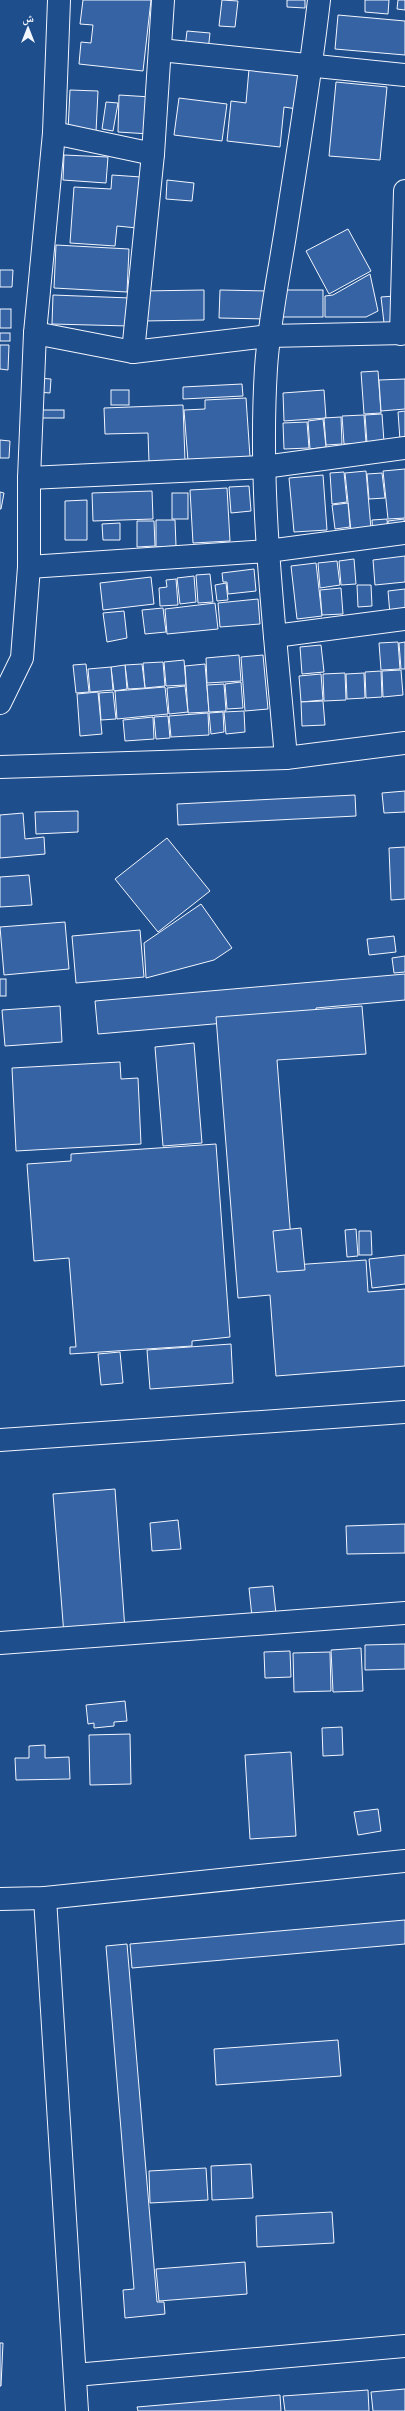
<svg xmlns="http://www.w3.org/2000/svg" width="405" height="2411" font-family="'Fira Sans','Noto Naskh Arabic',sans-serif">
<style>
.building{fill:#3563a3;stroke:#f2f6ff}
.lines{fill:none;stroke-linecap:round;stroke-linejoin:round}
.minor-casing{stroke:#f2f6ff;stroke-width:24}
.minor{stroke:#1f4e8c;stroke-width:22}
</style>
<rect width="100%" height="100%" fill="#1f4e8c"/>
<g class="building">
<polygon points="83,0 151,0 143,71 79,64 81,42 91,43 93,25 80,24"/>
<polygon points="222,0 238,1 235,27 219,26"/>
<polygon points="287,0 305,0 305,8 287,7"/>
<polygon points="365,0 389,0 388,14 365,12"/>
<polygon points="398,0 405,0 405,10 397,9"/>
<polygon points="338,15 405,21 405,55 335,49"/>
<polygon points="187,31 210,33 208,51 185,48"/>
<polygon points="249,69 301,75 297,109 284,107 280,147 227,141 231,101 246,103"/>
<polygon points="336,82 387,87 380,160 329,156"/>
<polygon points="70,90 98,91 96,132 68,130"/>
<polygon points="119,95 151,97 150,134 118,132"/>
<polygon points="179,98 227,104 222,141 174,135"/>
<polygon points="106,102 118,103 113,131 102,129"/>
<polygon points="64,155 108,157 106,183 63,180"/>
<polygon points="112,175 141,177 137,228 117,226 115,246 70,243 74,187 111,189"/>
<polygon points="167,180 194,183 192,201 166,199"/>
<polygon points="348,229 371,271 329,294 306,251"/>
<polygon points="56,245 129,249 127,292 54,288"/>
<polygon points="0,270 13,270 12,287 0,287"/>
<polygon points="370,274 378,311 366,317 325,317 325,296 333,295"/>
<polygon points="204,290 204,320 143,321 142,291"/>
<polygon points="220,290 268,291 267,319 219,318"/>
<rect x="279" y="290" width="44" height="27"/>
<polygon points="53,295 130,298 129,326 52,324"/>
<polygon points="395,296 398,322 384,323 381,297"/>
<rect x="0" y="309" width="11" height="19"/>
<rect x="0" y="333" width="10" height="8"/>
<polygon points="0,345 9,345 8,370 0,369"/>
<polygon points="378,371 381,413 364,414 361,372"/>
<polygon points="38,378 51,379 50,393 37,392"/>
<polygon points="405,379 405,409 381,411 379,380"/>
<polygon points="242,384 243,396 183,399 183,387"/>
<rect x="111" y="390" width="18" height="15"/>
<polygon points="324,390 326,418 284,421 283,393"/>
<polygon points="246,398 250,457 188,461 184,410 205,409 205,400"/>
<polygon points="183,405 185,461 149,462 148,433 105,434 104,408"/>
<rect x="37" y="410" width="27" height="8"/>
<polygon points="405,411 405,439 400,440 398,412"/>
<polygon points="382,414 384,442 367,443 365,415"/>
<polygon points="364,415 366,443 344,444 342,416"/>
<polygon points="341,417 342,444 326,445 324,418"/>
<polygon points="323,419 326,447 310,449 308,421"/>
<polygon points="307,422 309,448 284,449 283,423"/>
<polygon points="0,440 10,441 9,458 0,458"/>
<polygon points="405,469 405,518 388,519 383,471"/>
<polygon points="366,471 371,529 351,531 345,473"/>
<polygon points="344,472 347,502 332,504 330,473"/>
<polygon points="382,473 385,498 369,499 367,474"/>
<polygon points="323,475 327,530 294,532 289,478"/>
<polygon points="249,486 251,511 231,513 229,487"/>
<polygon points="227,488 230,541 193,543 190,490"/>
<polygon points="152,491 153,519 93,521 92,493"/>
<polygon points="0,492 4,493 1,509 0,509"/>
<rect x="172" y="493" width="16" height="26"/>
<polygon points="87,500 87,540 65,540 65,501"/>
<polygon points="348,503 350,527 335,529 332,505"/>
<polygon points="387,519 388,535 373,536 372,520"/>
<polygon points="404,519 405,525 389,535 388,521"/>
<polygon points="156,520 175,520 176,546 156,547"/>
<polygon points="137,521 154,521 155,546 137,547"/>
<polygon points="120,523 120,540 103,540 102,524"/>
<polygon points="405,556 405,582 375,585 373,560"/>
<polygon points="354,559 356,584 341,585 339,561"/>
<polygon points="337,561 340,585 320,588 318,563"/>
<polygon points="316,563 322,616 297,619 291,566"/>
<polygon points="254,569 256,591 228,594 227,582 223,582 222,573"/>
<polygon points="210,574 213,602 198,603 196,575"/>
<polygon points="194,576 196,602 180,604 177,578"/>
<polygon points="151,577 154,604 103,610 100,583"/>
<polygon points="176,579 178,605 160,606 159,588 167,587 166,580"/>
<polygon points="226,583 228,600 217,601 215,585"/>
<polygon points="357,585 371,585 372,606 358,607"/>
<polygon points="341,588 343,614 322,615 320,590"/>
<polygon points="405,589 405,613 390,614 388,591"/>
<polygon points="258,599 260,624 220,627 218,603"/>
<polygon points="215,603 218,629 167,634 165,609"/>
<polygon points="163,608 166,632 145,634 142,610"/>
<polygon points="124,611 127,638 107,642 103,613"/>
<polygon points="398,642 400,669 381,670 379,643"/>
<polygon points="405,642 405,669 401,669 399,643"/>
<polygon points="321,645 324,672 302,674 300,647"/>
<polygon points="239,655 241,681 207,683 206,658"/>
<polygon points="263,655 268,709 245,711 241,657"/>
<polygon points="184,660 186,685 166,686 164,662"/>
<polygon points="163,662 165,686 145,688 143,663"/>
<polygon points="86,664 89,692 76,693 73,665"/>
<polygon points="142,664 145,688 128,689 125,665"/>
<polygon points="205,664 209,712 188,713 185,666"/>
<polygon points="125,665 127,689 114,691 111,667"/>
<polygon points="111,667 113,690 90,692 88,669"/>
<polygon points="401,670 403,695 383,697 382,671"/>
<polygon points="381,671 382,697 366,698 365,672"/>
<polygon points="345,673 346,700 324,701 323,674"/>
<polygon points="364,673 365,698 347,699 346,674"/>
<polygon points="321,674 323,700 301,702 299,676"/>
<polygon points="241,682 243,708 227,709 225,684"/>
<polygon points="224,684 226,711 209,712 207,685"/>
<polygon points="185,686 188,712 169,714 167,688"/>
<polygon points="165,687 168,714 117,719 115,691"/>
<polygon points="98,692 102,734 80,736 77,694"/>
<polygon points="113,692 116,719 101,720 99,693"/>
<polygon points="323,701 325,725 302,726 301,702"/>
<polygon points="244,711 245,732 226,734 224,712"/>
<polygon points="223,712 224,732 211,734 209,713"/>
<polygon points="208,713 209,735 171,737 169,716"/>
<polygon points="168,716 170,738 156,739 154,717"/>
<polygon points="153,717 154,739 125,741 123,720"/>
<polygon points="405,791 405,812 384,813 382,793"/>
<polygon points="355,795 356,816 178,825 177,804"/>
<polygon points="78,811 78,832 36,834 35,812"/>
<polygon points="23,813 25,839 44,837 45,854 0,858 0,815"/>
<polygon points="167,838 210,891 158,932 115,879"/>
<polygon points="405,847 405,899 391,900 389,848"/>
<polygon points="29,875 32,905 0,907 0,877"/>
<polygon points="201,904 232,948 214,960 146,978 144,943"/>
<polygon points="65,922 69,969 4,975 0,927"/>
<polygon points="140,930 144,977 76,983 72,936"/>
<polygon points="394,936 396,952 369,955 367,939"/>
<polygon points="405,956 405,972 394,973 392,958"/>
<polygon points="405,974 405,1000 316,1008 317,1015 98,1034 95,1001"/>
<rect x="0" y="979" width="6" height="17"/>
<polygon points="60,1006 62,1042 5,1046 2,1010"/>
<polygon points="362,1006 366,1054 277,1060 293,1265 366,1260 368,1292 405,1289 405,1366 276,1376 270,1295 238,1298 216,1017"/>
<polygon points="194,1043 202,1143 163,1146 155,1047"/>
<polygon points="120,1062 121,1079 138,1078 141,1144 16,1151 12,1068"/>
<polygon points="216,1144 230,1337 192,1341 192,1346 70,1354 70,1347 76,1347 69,1258 34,1261 27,1164 71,1161 71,1154"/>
<polygon points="301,1228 305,1270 277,1272 273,1231"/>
<polygon points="356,1229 358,1256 347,1257 345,1230"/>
<polygon points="359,1231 371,1231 372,1255 359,1255"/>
<polygon points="405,1255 405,1284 372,1288 369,1259"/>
<polygon points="231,1344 233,1383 150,1389 147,1350"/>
<polygon points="120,1352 123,1383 101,1385 98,1354"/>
<polygon points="115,1489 125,1630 64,1635 53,1494"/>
<polygon points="178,1520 181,1549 152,1551 150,1523"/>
<polygon points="405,1524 405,1553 347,1554 346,1526"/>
<polygon points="273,1586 276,1614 252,1617 249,1588"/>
<polygon points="405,1644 405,1669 365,1670 365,1645"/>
<polygon points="361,1648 363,1691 333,1692 331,1650"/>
<polygon points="290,1651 291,1677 265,1678 264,1652"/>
<polygon points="330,1652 331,1691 294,1692 293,1653"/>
<polygon points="125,1701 127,1721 114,1722 114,1726 94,1728 94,1723 88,1724 86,1705"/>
<polygon points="342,1727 343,1755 323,1756 322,1728"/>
<polygon points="130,1734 131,1784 90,1785 89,1735"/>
<polygon points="45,1745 45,1758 69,1757 70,1779 16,1780 15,1758 29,1758 29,1746"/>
<polygon points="291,1752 296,1836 250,1839 245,1755"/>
<polygon points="378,1809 381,1831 358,1835 354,1812"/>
<polygon points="405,1920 405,1944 132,1968 130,1944"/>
<polygon points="127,1944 157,2302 164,2302 165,2314 125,2318 123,2290 134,2289 106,1946"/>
<polygon points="338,2040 341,2076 216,2085 214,2049"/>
<polygon points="251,2164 253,2198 212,2200 211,2166"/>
<polygon points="206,2168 208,2200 150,2203 149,2171"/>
<polygon points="332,2212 334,2243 257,2247 256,2216"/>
<polygon points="245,2262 247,2294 159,2301 156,2269"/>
<polygon points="0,2343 3,2343 1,2386 0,2386"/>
<polygon points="405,2389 405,2411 373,2411 371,2392"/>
<polygon points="368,2390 369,2411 285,2411 283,2396"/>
<polygon points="280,2395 281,2411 138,2411 137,2407"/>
</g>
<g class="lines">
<defs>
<g id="minor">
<polyline points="160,50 405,75"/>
<polyline points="54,133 153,154"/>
<polyline points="35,333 133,352 269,336 405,333"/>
<polyline points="401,334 405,191"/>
<polyline points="133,352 153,154 163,0"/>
<polyline points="29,478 264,467 405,448"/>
<polyline points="29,567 268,551 405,533"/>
<polyline points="275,636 405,619"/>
<polyline points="0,703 22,658 29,567 29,478 35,333 54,133 59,0"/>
<path d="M286 758C275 628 258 498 266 368 269 323 278 279 285 235 297 157 310 79 319 0"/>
<polyline points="0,767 286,758 405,743"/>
<polyline points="0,1440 405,1412"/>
<polyline points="0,1643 405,1613"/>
<polyline points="45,1898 77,2411"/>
<polyline points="0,1899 45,1898 405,1861"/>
<polyline points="75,2375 405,2346"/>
</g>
</defs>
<use href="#minor" class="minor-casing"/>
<use href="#minor" class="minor"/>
</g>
<g transform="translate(28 28)" stroke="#1f4e8c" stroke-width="3" paint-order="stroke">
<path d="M0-3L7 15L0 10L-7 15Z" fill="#f2f6ff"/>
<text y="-6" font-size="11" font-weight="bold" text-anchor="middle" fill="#f2f6ff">ش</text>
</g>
</svg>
